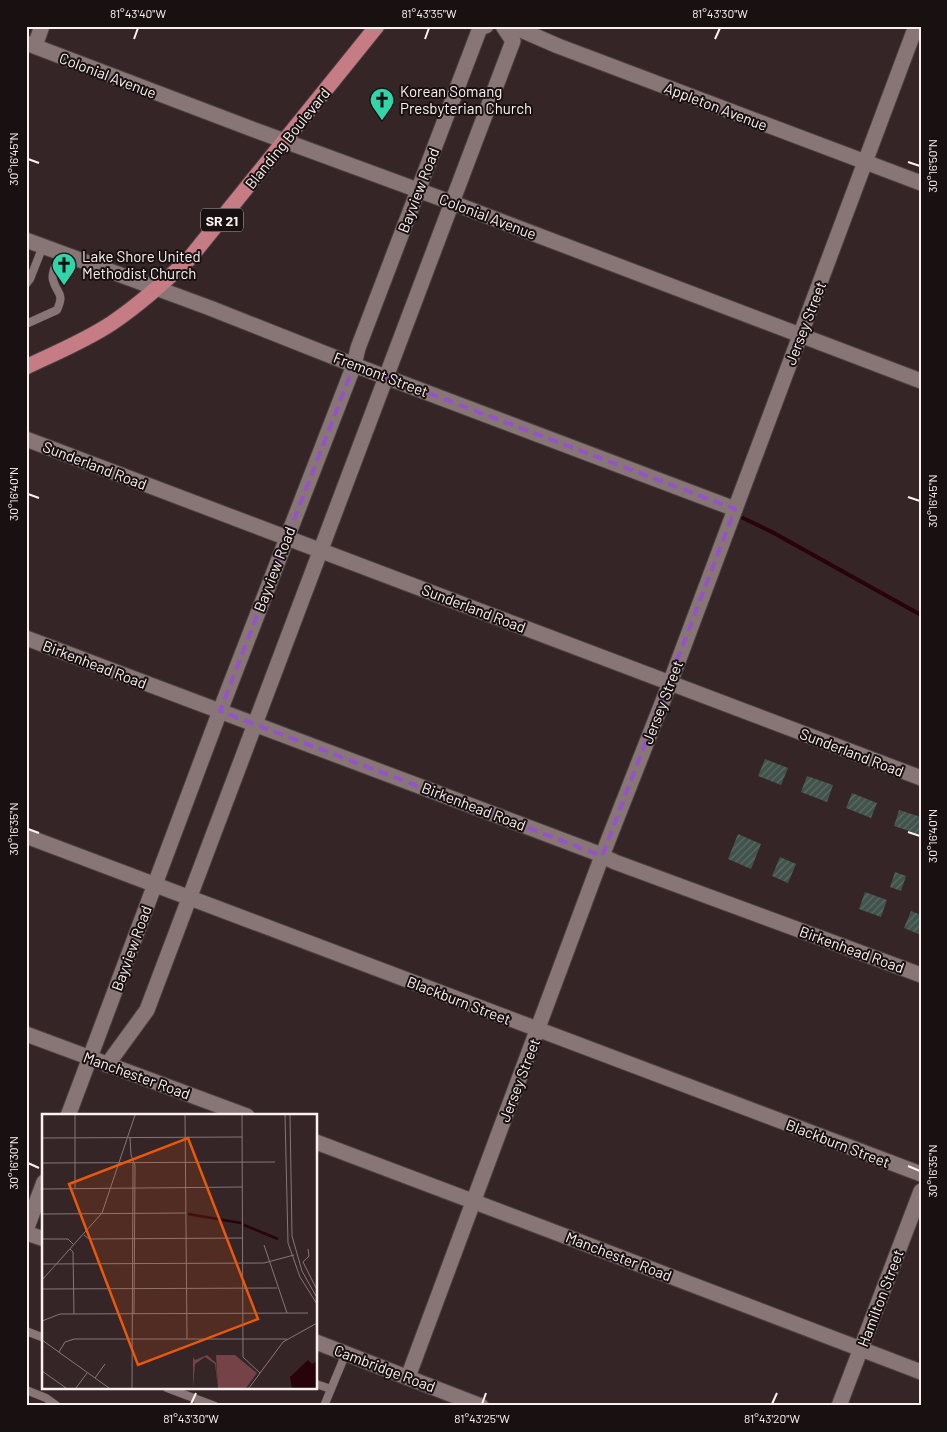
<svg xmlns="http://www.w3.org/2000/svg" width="947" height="1432" font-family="Barlow,sans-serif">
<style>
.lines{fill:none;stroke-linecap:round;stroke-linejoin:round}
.stream{stroke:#280309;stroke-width:4}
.building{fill:url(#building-hatch)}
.service-casing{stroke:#4d4041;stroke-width:9}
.minor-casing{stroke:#4d4041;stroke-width:17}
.primary-casing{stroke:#4d4041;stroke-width:17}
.service{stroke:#887576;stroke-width:8}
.minor{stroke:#887576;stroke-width:15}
.primary{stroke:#c67c84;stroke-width:15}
.marked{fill:none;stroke:#9553c9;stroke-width:4;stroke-dasharray:10 6;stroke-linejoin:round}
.ticks{fill:none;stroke:#fcf1f1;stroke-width:2}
.labels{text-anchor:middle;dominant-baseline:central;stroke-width:4;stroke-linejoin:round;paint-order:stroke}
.shield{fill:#181011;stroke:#b8aeae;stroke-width:1}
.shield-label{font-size:14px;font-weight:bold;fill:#fcf1f1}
.street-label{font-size:15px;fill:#fcf1f1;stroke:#181011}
.poi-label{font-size:15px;fill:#fcf1f1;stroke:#181011;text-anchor:start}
.inset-river{fill:none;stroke:#280309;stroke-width:2.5}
.inset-road{fill:none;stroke:#857777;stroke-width:1}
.view{fill:#e8590c;fill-opacity:0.15;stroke:#e8590c;stroke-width:2.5}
.inset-edge{fill:none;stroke:#fcf1f1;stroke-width:2.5}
.neatline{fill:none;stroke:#fcf1f1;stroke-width:2}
.ticks-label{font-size:12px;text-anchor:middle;fill:#fcf1f1}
</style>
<defs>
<pattern id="building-hatch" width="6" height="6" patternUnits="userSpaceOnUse" patternTransform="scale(1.25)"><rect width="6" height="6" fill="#41534c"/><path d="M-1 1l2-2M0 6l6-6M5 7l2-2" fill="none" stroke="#5d6c66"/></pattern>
</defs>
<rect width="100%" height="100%" fill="#352526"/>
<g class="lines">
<polyline class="stream" points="743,518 772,532 921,615"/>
</g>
<g class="building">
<polygon points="765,759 788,768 781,785 758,776"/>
<polygon points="807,776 833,785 827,802 801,792"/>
<polygon points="852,793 877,803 871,818 846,808"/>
<polygon points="899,810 921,817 921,835 894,826"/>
<polygon points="738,834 761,844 751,869 728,859"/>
<polygon points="780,857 796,864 788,883 772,876"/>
<polygon points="895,872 906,876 901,891 890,887"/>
<polygon points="865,892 887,900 881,917 859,909"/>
<polygon points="911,911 921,915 921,935 904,928"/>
</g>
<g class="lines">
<defs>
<g id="service">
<polyline points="26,284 30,279 43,246"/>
<path d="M26 324 57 310C65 292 57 295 53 280 51 272 58 261 61 253"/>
<polyline points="26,1331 44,1338"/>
<polyline points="316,1384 331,1389"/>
<polyline points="167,1388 215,1406"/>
<polyline points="26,1390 46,1398 57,1406"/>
<polyline points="324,1406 346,1353"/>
</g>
<g id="minor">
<polyline points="512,26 558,46 921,183"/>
<polyline points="26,43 252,129 453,203 921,381"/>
<polyline points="35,46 42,26"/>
<polyline points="26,240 210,308 354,365 735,509"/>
<polyline points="26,439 921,778"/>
<polyline points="26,638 594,852 615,862 921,975"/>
<polyline points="26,836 921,1174"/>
<polyline points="26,1034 247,1116"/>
<polyline points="107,1065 147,1010 513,41 503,26"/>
<polyline points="68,1116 220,711 354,365 358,348 480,28 486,26"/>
<polyline points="316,1142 570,1238 921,1372"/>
<polyline points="26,1230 44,1182"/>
<polyline points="26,1233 44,1239"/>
<polyline points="316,1342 481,1406"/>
<polyline points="408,1377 602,856 670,683 916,26"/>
<polyline points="839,1406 921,1191"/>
</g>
<path id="primary" d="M26 367C55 353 85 341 112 323 140 304 164 282 189 259L377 26"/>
</defs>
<use href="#service" class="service-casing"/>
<use href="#minor" class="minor-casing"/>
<use href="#primary" class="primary-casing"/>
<use href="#service" class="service"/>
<use href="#minor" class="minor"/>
<use href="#primary" class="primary"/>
</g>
<path class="marked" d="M354 365 735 509 602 856 220 711Z"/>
<path class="ticks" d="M134 39 138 28M425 39 429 28M715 39 720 28M28 159 39 163M908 162 920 166M28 494 39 498M908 497 920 501M28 829 39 833M908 832 920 836M28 1163 39 1168M908 1166 920 1171M191 1404 196 1393M482 1404 486 1393M772 1404 777 1393"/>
<defs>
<symbol id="church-pin" viewBox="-11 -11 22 30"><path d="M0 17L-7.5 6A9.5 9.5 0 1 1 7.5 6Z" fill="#32d4a9" stroke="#181011"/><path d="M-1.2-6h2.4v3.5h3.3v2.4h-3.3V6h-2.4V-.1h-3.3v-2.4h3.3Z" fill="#111"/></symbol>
</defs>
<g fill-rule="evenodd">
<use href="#church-pin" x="368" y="86" width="28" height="38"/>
<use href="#church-pin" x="50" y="251" width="28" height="38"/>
</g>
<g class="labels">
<rect class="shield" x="201" y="208.5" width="42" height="23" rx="4"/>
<g class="shield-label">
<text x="222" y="220">SR 21</text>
</g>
<g class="street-label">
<text transform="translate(108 75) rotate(21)">Colonial Avenue</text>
<text transform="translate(716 106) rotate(21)">Appleton Avenue</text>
<text transform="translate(287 138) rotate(-51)">Blanding Boulevard</text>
<text transform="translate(418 190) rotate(-69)">Bayview Road</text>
<text transform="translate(488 216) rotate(21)">Colonial Avenue</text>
<text transform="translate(805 323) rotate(-69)">Jersey Street</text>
<text transform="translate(381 374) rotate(21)">Fremont Street</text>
<text transform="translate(95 465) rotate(21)">Sunderland Road</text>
<text transform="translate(274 569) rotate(-69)">Bayview Road</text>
<text transform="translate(474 608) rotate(21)">Sunderland Road</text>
<text transform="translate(95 664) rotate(21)">Birkenhead Road</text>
<text transform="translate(662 702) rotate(-69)">Jersey Street</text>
<text transform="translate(852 752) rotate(21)">Sunderland Road</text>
<text transform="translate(474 806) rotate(21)">Birkenhead Road</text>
<text transform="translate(131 948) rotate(-70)">Bayview Road</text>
<text transform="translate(852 949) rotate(20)">Birkenhead Road</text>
<text transform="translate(459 1000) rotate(21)">Blackburn Street</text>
<text transform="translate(137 1075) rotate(20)">Manchester Road</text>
<text transform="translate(519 1080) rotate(-69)">Jersey Street</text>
<text transform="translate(838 1143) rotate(21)">Blackburn Street</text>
<text transform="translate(619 1256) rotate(21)">Manchester Road</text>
<text transform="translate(880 1298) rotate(-69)">Hamilton Street</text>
<text transform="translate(385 1368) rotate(21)">Cambridge Road</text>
</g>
<g class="poi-label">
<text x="400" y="91">Korean Somang<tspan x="400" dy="17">Presbyterian Church</tspan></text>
<text x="82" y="256">Lake Shore United<tspan x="82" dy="17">Methodist Church</tspan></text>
</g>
</g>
<g transform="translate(42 1114)">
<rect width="275" height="275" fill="#352526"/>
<path d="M174 241H193L215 259 204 274H176Z" fill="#754247"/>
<path d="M165 241 174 249 176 274 173 250 163 243 153 250 151 274V243L153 246ZM193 250 203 252 210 262 194 274H185L177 261Z" fill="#754247"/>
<path d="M266 246 270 250 275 247V274H250L248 263Z" fill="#280309"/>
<path class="inset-river" d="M146 100 199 109M202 111 236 125"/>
<path class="inset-road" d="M33 1V74M143 1 145 225M200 1 201 243 218 259M243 1 246 129 258 163 275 190M248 1 250 122 260 157 274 182M0 24 200 23M88 24 89 41 93 51 92 200M0 49 233 48M0 75 200 73M0 100 144 99M42 121 47 125 200 124M0 125H26L32 131M222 131 245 199M28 135 31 138 32 200M266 135 267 142 261 148 275 176M0 150 222 149 252 141M0 166 60 99 93 1M0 175 235 174M0 207 18 200 266 199M0 226 67 274M17 238 23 228 32 225H245M0 257 24 274M53 264 63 250M34 274 45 259M90 274 91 49M207 274 241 228 275 209"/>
<path class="view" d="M146 24 216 205 96 251 27 70Z"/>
<rect width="275" height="275" class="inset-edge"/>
</g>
<rect width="947" height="1432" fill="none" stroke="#181011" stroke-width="55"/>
<rect x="28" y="28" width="892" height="1376" class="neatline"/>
<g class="ticks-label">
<text x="138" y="18">81°43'40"W</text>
<text x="429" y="18">81°43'35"W</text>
<text x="720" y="18">81°43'30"W</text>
<text transform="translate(14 159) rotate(-90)" y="4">30°16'45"N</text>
<text transform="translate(933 166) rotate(-90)" y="4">30°16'50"N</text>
<text transform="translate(14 494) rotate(-90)" y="4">30°16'40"N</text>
<text transform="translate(933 501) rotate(-90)" y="4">30°16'45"N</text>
<text transform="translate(14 829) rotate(-90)" y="4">30°16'35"N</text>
<text transform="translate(933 836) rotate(-90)" y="4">30°16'40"N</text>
<text transform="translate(14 1163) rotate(-90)" y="4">30°16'30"N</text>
<text transform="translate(933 1171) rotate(-90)" y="4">30°16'35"N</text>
<text x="191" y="1423">81°43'30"W</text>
<text x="482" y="1423">81°43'25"W</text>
<text x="772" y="1423">81°43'20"W</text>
</g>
</svg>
